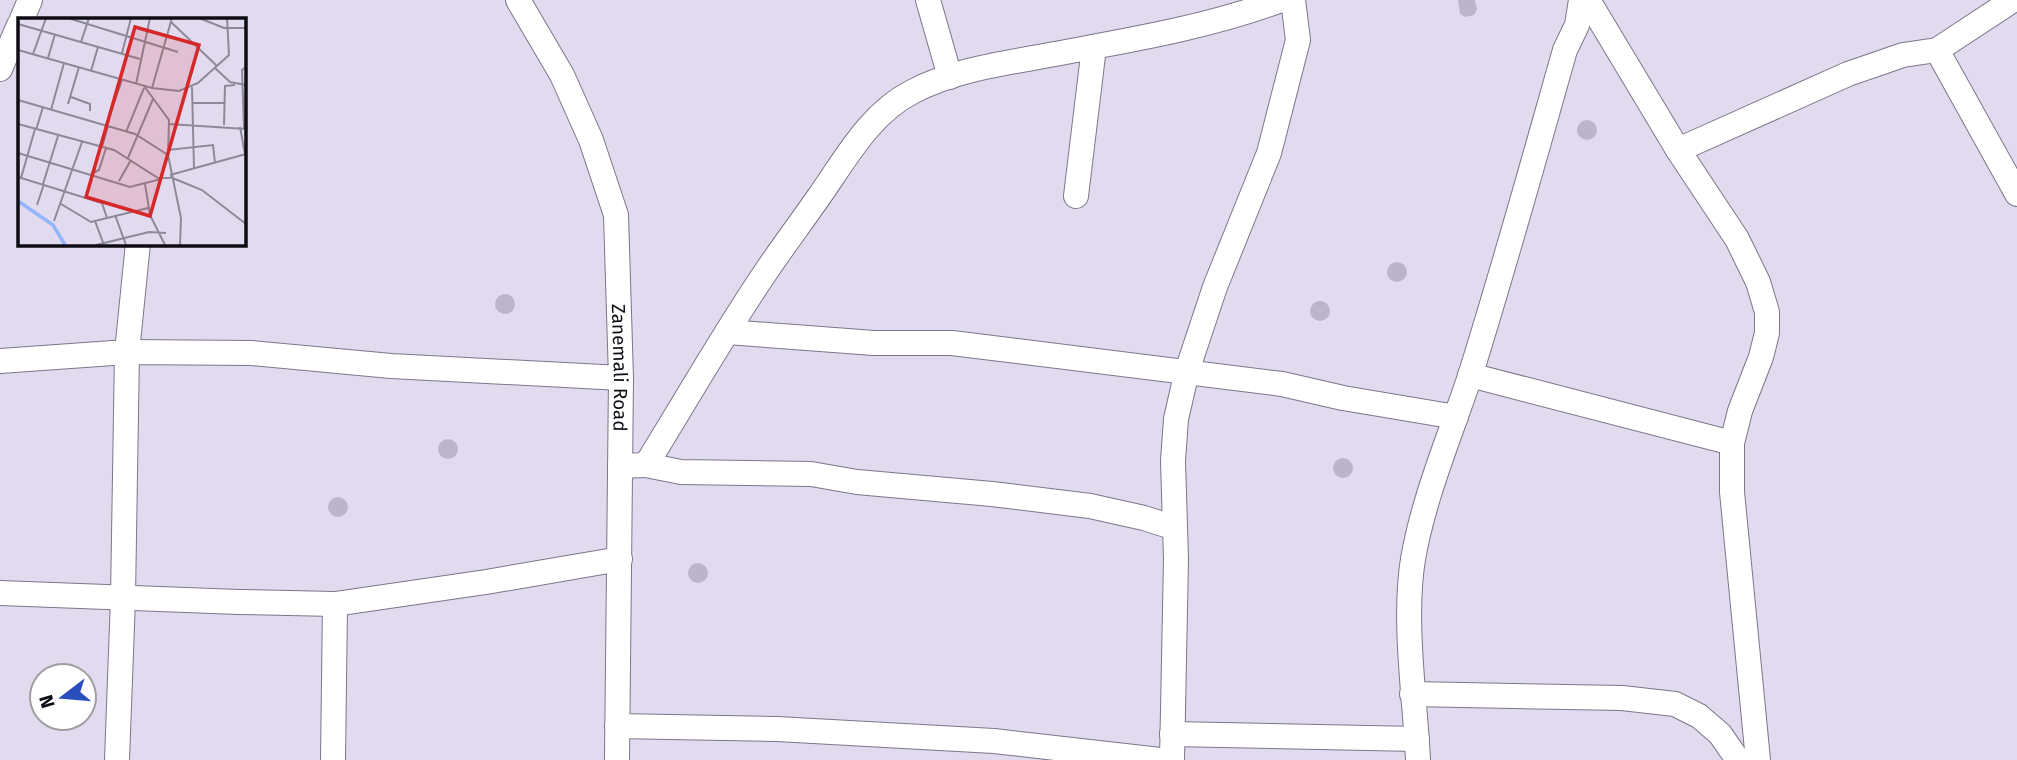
<svg xmlns="http://www.w3.org/2000/svg" width="2017" height="760" font-family="'Fira Sans',sans-serif">
<style>
.building{fill:#bbb5c9}
.lines{fill:none;stroke-linecap:round;stroke-linejoin:round}
.minor-casing{stroke:#7c7689;stroke-width:26}
.minor{stroke:#fff;stroke-width:24}
.labels{text-anchor:middle;dominant-baseline:central;stroke-width:5;stroke-linejoin:round;paint-order:stroke}
.street-label{font-size:19px;fill:#0f0d14;stroke:#fff}
.inset-river{fill:none;stroke:#92b5fb;stroke-width:3.5}
.inset-road{fill:none;stroke:#8e8998;stroke-width:2}
.view{fill:#d62828;fill-opacity:0.15;stroke:#d62828;stroke-width:3.5}
.inset-edge{fill:none;stroke:#0f0d14;stroke-width:3.5}
</style>
<rect width="100%" height="100%" fill="#e2dbf0"/>
<g class="building">
<polygon points="1458,0 1475,0 1477,9 1474,15 1465,17 1460,14"/>
<circle cx="1587" cy="130" r="10"/>
<circle cx="1397" cy="272" r="10"/>
<circle cx="505" cy="304" r="10"/>
<circle cx="1320" cy="311" r="10"/>
<circle cx="448" cy="449" r="10"/>
<circle cx="1343" cy="468" r="10"/>
<circle cx="338" cy="507" r="10"/>
<circle cx="698" cy="573" r="10"/>
</g>
<g class="lines">
<defs>
<g id="minor">
<path id="s1" d="M518 0 562 75 591 140 616 215 621 378 617 760"/>
<polyline points="928,0 950,77"/>
<polyline points="1588,0 1678,150 1737,239 1758,282 1767,312 1767,333 1761,357 1740,411 1732,443 1732,492 1758,760"/>
<polyline points="22,19 30,0"/>
<polyline points="1937,50 2017,194"/>
<polyline points="0,69 19,25"/>
<polyline points="1678,150 1848,74 1903,55 1937,50 2013,0"/>
<polyline points="1076,196 1094,47"/>
<polyline points="727,332 874,343 952,343 1282,384 1343,398 1456,417"/>
<polyline points="0,361 127,352 252,353 391,366 621,378"/>
<polyline points="1470,375 1732,443"/>
<polyline points="646,465 681,472 811,474 857,482 992,494 1090,506 1144,518 1175,528"/>
<path d="M620 466 646 465C685 402 722 337 763 276 781 249 800 224 818 198 845 160 869 114 912 92 955 69 1007 63 1055 54 1130 40 1209 27 1281 0"/>
<polyline points="0,593 239,602 335,604 486,582 620,559"/>
<polyline points="1412,694 1622,698 1675,704 1699,716 1720,734 1738,760"/>
<polyline points="617,726 777,729 994,741 1160,760"/>
<polyline points="1172,734 1417,739"/>
<polyline points="117,760 123,598 127,352 138,243"/>
<polyline points="333,760 335,604"/>
<polyline points="1172,760 1176,559 1173,461 1176,419 1187,371 1215,287 1269,153 1298,40 1293,0"/>
<path d="M1418 760C1415 697 1403 621 1413 559 1424 496 1450 436 1470 376 1504 268 1534 159 1565 50L1577 25 1581 0"/>
</g>
</defs>
<use href="#minor" class="minor-casing"/>
<use href="#minor" class="minor"/>
</g>
<g class="labels">
<g class="street-label">
<text stroke="none"><textPath href="#s1" startOffset="390">Zanemali Road</textPath></text>
</g>
</g>
<g transform="translate(18 18)">
<rect width="228" height="228" fill="#e2dbf0"/>
<path class="inset-river" d="M0 183 35 207 47 227"/>
<path class="inset-road" d="M50 0 160 34M181 0 206 10H228M153 4 199 48M0 6 122 41M63 24 71 0M0 32 134 70 161 73 180 65 211 37 209 0M104 35 113 0M15 36 28 0M30 40 37 16M197 50 212 64 228 67M73 53 80 29M118 66 132 0M126 68 151 102 150 137 163 200 162 227M174 69 176 151M134 70 154 0M53 79 72 86V93M0 82 117 116 150 137M174 85H206M50 86 61 49M33 92 46 45M0 106 96 132 140 160H152M151 106 228 111M206 107 207 68 217 67M88 108 104 62M222 109 227 136M226 110 224 52 228 49M18 112 25 89M108 114 126 70M84 129 90 108M150 132 195 127 197 145M0 135 112 169 143 161M110 140 135 81M73 156 81 152 88 130M152 157 228 136M0 159 84 185 89 200M152 159 184 172 228 206M3 160 17 111M101 163 113 142M25 166 40 118M127 166 132 197 147 227M43 186 73 204 130 190M19 187 26 166M97 197 108 227M36 203 64 124M77 203 86 227M78 227 131 214 148 215"/>
<path class="view" d="M117 9 181 27 132 198 68 179Z"/>
<rect width="228" height="228" class="inset-edge"/>
</g>
<g transform="translate(63 697) rotate(254)"><circle r="33" fill="#ffffff" stroke="#9f9ea1" stroke-width="2"/>
<path d="M0-5L12 26L0 18L-12 26Z" fill="#2b4ebe"/>
<text y="-10" font-size="19" font-weight="bold" text-anchor="middle" fill="#0f0d14">N</text>
</g>
</svg>
